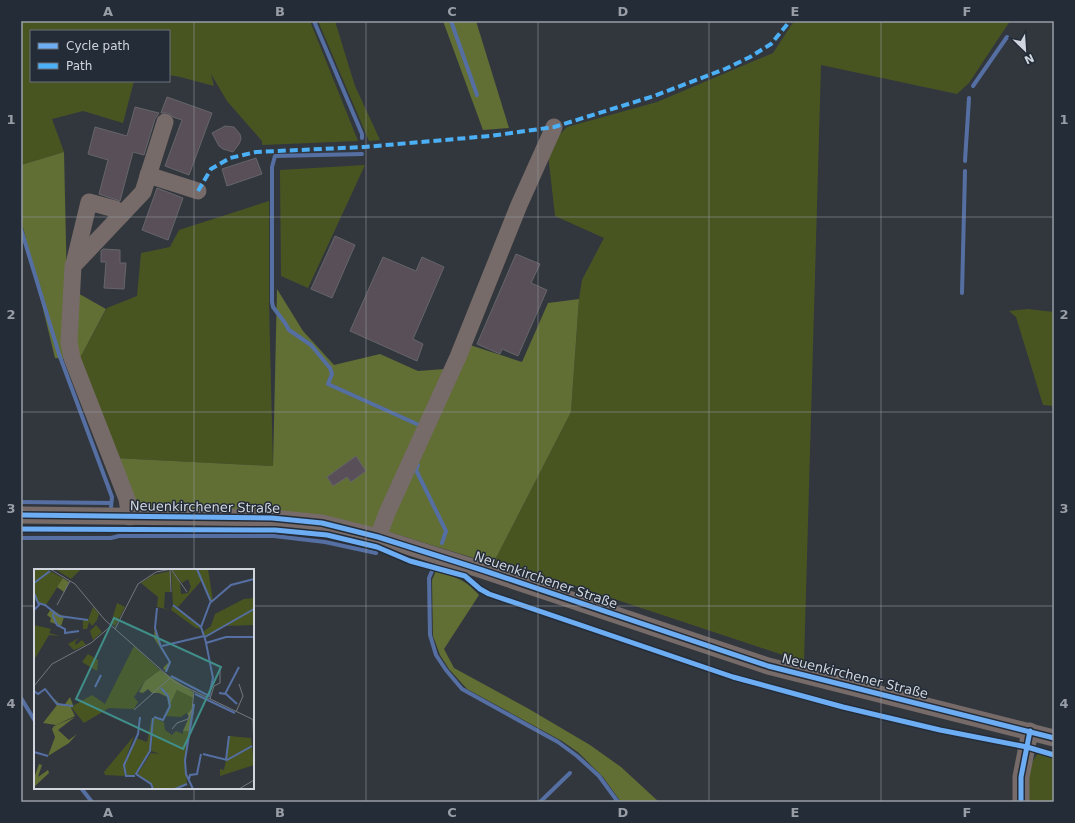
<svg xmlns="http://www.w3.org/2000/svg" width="1075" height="823" font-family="'DejaVu Sans',sans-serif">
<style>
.green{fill:#495521}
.forest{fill:#616e34}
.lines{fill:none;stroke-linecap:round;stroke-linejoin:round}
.stream{stroke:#556fa3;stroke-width:4}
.building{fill:#584f58;stroke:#66656a}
.minor{stroke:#766b68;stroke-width:17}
.quiet{stroke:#4cb0f7;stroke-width:4;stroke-dasharray:8 4;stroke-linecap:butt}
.cycleway-casing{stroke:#242c38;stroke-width:8}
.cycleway{stroke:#6dadf4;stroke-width:5}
.grid{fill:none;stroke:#999ea6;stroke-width:1;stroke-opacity:0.55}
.labels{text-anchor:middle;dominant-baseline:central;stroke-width:3;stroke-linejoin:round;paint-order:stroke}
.street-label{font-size:13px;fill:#d1d6de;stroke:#242c38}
.inset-river{fill:none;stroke:#556fa3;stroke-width:2}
.inset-road{fill:none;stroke:#72777e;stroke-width:1}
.view{fill:#408e8a;fill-opacity:0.15;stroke:#408e8a;stroke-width:2}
.inset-edge{fill:none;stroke:#d1d6de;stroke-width:2}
.neatline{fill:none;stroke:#999ea6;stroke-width:1.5}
.grid-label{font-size:13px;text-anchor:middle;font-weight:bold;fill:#999ea6}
</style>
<rect width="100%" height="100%" fill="#32373e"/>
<g class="green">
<polygon points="21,21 310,21 358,141 262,145 262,141 227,101 211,74 214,86 180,77 169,75 169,31 31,31 31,81 134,81 123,123 83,111 52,119 64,152 21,165"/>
<polygon points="318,21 335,21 355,86 380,140 369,141"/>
<polygon points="794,21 1010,21 969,83 957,94 821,65 804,662 563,582 493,564 571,412 579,299 582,280 604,238 555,216 548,154 558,136 567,127 657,102 773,53"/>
<polygon points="365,165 308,288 281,276 280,170"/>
<polygon points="269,201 269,304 273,466 115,458 79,360 107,308 137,296 141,253 170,247 179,230"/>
<polygon points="1028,309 1054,312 1054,406 1043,405 1016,317 1009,311"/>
<path d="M1038 753 1054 758V802H1027C1028 785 1027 767 1038 753Z"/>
</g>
<g class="forest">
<polygon points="443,21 476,21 509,128 483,130"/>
<polygon points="64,152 67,287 106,309 79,360 55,358 21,219 21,165"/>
<polygon points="277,289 303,331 334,365 380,354 418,371 458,368 470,345 522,362 548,303 579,299 571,412 493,564 386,531 136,510 115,458 273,466"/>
<path d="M436 571C456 578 464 578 479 595L444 649 454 668 529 709 590 745 621 767 659 802H621L603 777 579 753 562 741 467 689 449 669 440 655 433 636 432 580Z"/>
</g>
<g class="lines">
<g class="stream">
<polyline points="314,21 362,134 362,138"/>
<polyline points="451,21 477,95"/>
<polyline points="973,86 1007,37"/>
<polyline points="362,154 275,156 272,167 272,302 273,307 285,323 289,330 311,345 330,368 332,374 328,384 419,425"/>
<polyline points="965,161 969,98"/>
<polyline points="21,229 59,354 112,497 111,507"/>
<polyline points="962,293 965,171"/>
<polyline points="418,465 416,470 446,531 442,543"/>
<polyline points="21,502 111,503"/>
<polyline points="21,538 111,538 119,536 274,536 325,542 376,553"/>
<polyline points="432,571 429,578 430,635 436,655 446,670 462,689 558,742 577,756 599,776 618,802"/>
<polyline points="21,698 35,721"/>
<polyline points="81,788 92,802"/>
<polyline points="540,802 570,773"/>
</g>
</g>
<g class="building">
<polygon points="167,97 212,113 189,175 165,166 182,120 173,117 168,113 161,113"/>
<polygon points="135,107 159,113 155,119 144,155 133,152 120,201 99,194 108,160 88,154 95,127 127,136"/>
<polygon points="225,126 234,127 240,134 241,139 239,144 233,152 223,149 219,146 212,133"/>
<polygon points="256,158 262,174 227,186 222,169"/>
<polygon points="157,188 183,198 168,240 142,230"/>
<polygon points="335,236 355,245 332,298 311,289"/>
<polygon points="103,249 120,250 120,263 126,263 124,289 104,288 106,262 101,262 101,251"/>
<polygon points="516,254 540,264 531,283 547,290 518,356 502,349 500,354 477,344"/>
<polygon points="383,257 416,271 422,257 444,267 413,339 423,344 417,361 350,331"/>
<polygon points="356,456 366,471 351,482 347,477 333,486 327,477"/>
</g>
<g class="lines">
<g class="minor">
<polyline points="148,175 198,191"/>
<polyline points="74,264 89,202 115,209 121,215"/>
<polyline points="21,515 272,518 322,523 378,537 482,570 768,666 1054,738"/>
<polyline points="130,517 127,499 72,358 69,342 73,266 143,192 165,122"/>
<polyline points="378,537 387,513 458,357 519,205 554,127"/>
<polyline points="1021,802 1021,777 1030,731"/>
</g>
<polyline class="quiet" points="198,191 211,169 230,158 256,152 364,147 490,136 554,127 654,96 725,69 750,57 771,44 790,21"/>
<defs>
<g id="cycleway">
<polyline points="21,515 272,518 322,523 378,537 482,570 768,666 1054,738"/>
<polyline points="21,529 275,530 327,535 377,547 410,561 465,576 480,589 489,594 733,677 843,707 940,730 1027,747 1054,755"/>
<polyline points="1021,802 1021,777 1030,731"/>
</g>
</defs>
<use href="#cycleway" class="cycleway-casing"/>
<use href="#cycleway" class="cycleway"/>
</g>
<path class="grid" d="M194 21V570M366 21V802M538 21V802M709 21V802M881 21V802M21 217H1054M21 412H1054M21 606H35M253 606H1054M194 788V802"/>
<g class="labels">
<g class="street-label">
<text transform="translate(205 507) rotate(1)">Neuenkirchener Straße</text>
<text transform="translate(546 580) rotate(19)">Neuenkirchener Straße</text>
<text transform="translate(855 676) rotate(14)">Neuenkirchener Straße</text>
</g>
</g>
<g transform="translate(34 569)">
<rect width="220" height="220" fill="#32373e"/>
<path d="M0 0H12L29 9 12 36 4 34 3 30 0 33ZM21 0H47L37 10ZM142 0H174L179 32 177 33 168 11 144 38 139 35 137 1 146 13 147 25 154 24 157 18 154 10 148 14 138 1ZM136 2V23H131L130 39 137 41 139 36 169 60 162 59 137 41 123 38 124 28 107 14 119 6ZM220 29V56L190 57 171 68 169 63 177 57 181 45 210 30ZM83 34 91 38 81 57 77 54ZM59 38 65 45 63 51 58 57 55 53 53 60H49V51H54ZM0 56 17 60 15 64 26 67 15 66 0 91ZM62 56 68 63 59 71 56 62ZM45 69 41 73 42 76 48 71 52 76 40 81 34 75ZM100 77 126 101 111 112 100 128 104 133 100 140 75 139 50 154 37 138 58 126 71 135ZM54 85 64 91 63 102 48 93ZM143 121 159 129 158 140 147 148 131 147ZM118 148V165L116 182 100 206H93L90 195 91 207 71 206 70 203 100 167 90 194 102 169 113 173ZM120 149 130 153 131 161 138 166 142 162 149 165V162H156L151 191 153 215 140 220H119L117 214 103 206 117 184 126 185 117 182ZM195 167 217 169 218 176 192 191ZM218 177 220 196 186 207V200L190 201 192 191Z" fill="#495521"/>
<path d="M29 9 35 13 30 23 23 18ZM17 40 30 48 27 57 16 53 17 49 13 46ZM121 56 126 78 135 93V97L132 103 129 99 135 93 120 69ZM126 101 159 123V129L143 121 135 138 133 128 125 124H118L114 120 109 124 105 123 111 112ZM18 128 26 135H31L36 128 39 136 37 139 41 147 22 156 9 154 23 136ZM158 140 160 142 156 162H149L155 148 153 144ZM41 148 24 161 35 171 43 165 35 174 14 187 21 168 18 160 20 157ZM5 195 8 196 4 208 14 201 15 204 0 218V209Z" fill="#616e34"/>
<path class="inset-river" d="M163 0 177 33M0 14 16 2M0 24 5 36 0 41M4 34 11 36 25 47 54 51M139 36 167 58M123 39 121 59 127 78 136 93 132 103M20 43 19 47 23 56 31 60V64L45 62M171 68 220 40M172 73 167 58 176 34 197 16 220 10M128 77 170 67M137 107 175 127 179 109 172 74 192 68H220M61 118 67 106M0 122 4 125 11 120 23 135 39 137M185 124 192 125 203 135M161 125 201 144M191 125 205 98M120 148 129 151 136 137 134 127 127 119M0 183 14 187M169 185 193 191 218 177M192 191 195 167M101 207H92L90 196 104 165 106 148M155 210 156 206 163 205 167 185M119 220 117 215 102 205 116 182 119 149M141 220 153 215M159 220 152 205 151 191 160 135"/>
<path class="inset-road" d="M16 0 41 15 71 51 141 113 220 151M136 0 137 23M137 0 153 23M23 36 36 12M81 60 104 15 122 3 138 0M0 117 18 95 57 74 77 57M176 130 180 117 186 114V100M100 141 136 109M202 143 209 127 205 115M219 151 220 183M138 160 143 154 154 150 158 141 160 122M205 220 220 211"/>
<path class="view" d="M80 49 187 98 149 180 42 130Z"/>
<rect width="220" height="220" class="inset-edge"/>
</g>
<rect width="1075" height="823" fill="none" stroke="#242c38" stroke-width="44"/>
<rect x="30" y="30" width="140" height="52" fill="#242c38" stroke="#69707a"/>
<rect x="38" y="43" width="20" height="6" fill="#6dadf4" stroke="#69707a"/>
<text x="66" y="50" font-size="12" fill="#d1d6de">Cycle path</text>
<rect x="38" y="63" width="20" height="6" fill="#4cb0f7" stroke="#69707a"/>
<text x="66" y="70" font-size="12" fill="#d1d6de">Path</text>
<g transform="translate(1025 50) rotate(155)" stroke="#242c38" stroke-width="3" paint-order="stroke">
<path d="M0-3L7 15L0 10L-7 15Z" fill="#d1d6de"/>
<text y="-6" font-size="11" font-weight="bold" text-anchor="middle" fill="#d1d6de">N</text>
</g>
<rect x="22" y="22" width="1031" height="779" class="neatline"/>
<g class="grid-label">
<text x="108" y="16">A</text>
<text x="280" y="16">B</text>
<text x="452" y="16">C</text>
<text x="623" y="16">D</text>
<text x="795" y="16">E</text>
<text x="967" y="16">F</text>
<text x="11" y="124">1</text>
<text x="1064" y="124">1</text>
<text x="11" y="319">2</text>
<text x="1064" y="319">2</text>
<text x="11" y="513">3</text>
<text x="1064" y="513">3</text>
<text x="11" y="708">4</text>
<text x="1064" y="708">4</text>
<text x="108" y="817">A</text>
<text x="280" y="817">B</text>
<text x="452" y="817">C</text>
<text x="623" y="817">D</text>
<text x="795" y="817">E</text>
<text x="967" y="817">F</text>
</g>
</svg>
